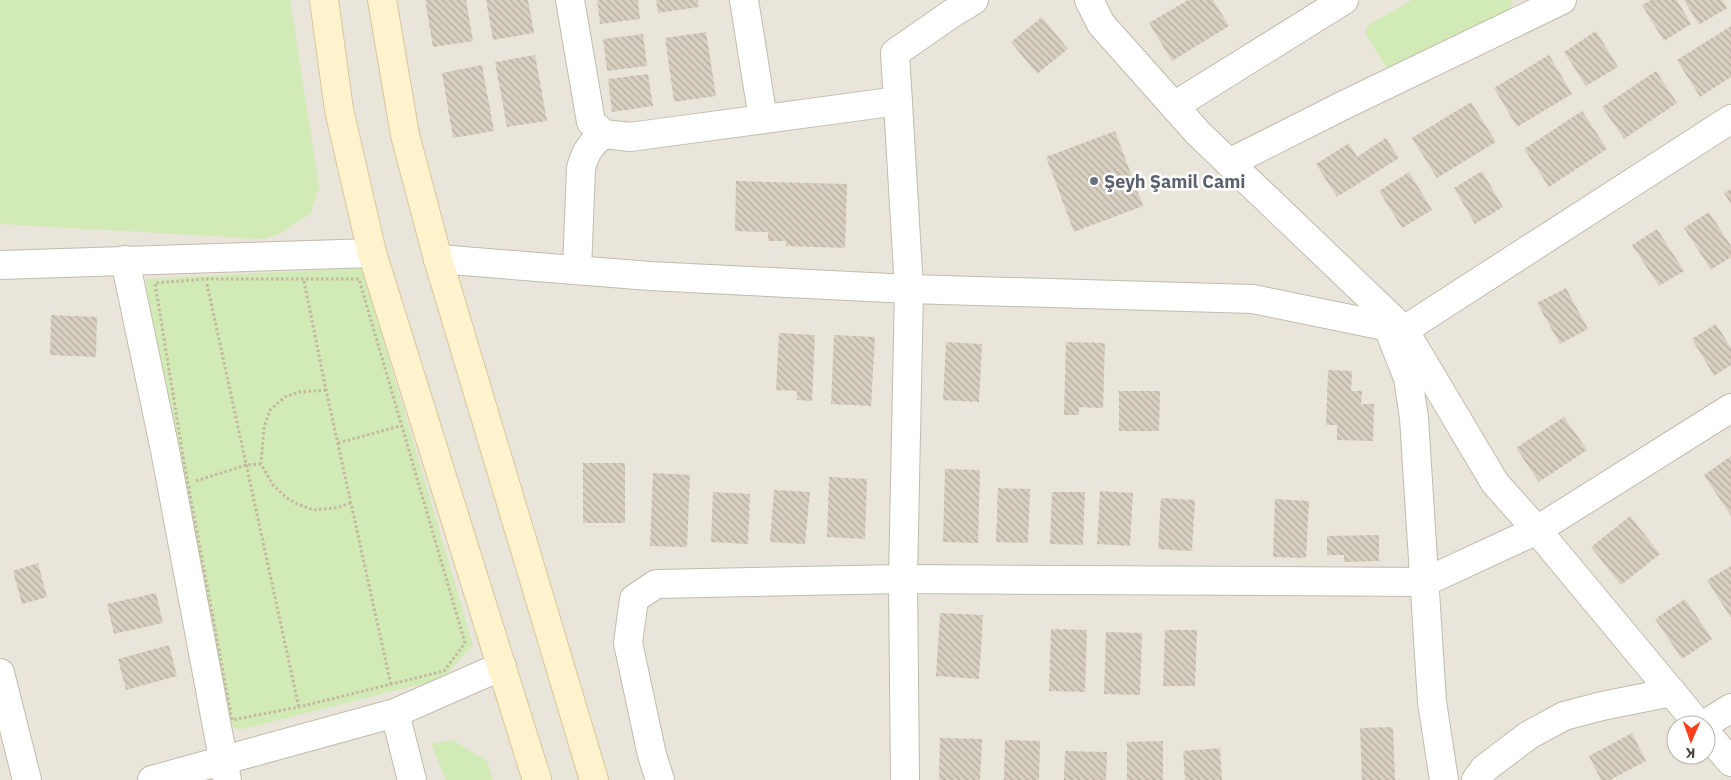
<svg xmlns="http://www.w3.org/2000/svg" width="1731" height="780" font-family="'IBM Plex Sans',sans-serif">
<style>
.residential{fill:#eae5da;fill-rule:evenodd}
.park{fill:#d2eab5}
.building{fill:url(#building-back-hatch)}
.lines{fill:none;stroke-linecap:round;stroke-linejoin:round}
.street-casing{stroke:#c2bbae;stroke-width:30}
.secondary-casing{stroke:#d6c79b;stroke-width:30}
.path{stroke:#c4b79f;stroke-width:3;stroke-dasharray:2.5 2.5;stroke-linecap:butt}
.street{stroke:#fff;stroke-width:28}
.secondary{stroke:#fff3cd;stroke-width:28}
.worship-dot{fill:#6b7280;stroke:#fff;stroke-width:2}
.labels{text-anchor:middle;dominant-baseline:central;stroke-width:5;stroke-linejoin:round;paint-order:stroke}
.worship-label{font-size:18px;font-weight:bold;fill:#5b616d;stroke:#fff;text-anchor:start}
</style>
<defs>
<pattern id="building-back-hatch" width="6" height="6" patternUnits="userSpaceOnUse" patternTransform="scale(1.25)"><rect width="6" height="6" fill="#d8cfc1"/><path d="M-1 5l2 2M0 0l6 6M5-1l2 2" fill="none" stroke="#b1aa9e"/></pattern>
</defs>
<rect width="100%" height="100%" fill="#f6f3ec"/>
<path class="residential" d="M0 0H1731V780H0ZM1676 725H1706V755H1676Z"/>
<g class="park">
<polygon points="0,0 290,0 319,186 311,213 283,232 265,239 0,224"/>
<polygon points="1412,0 1512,0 1513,3 1510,9 1397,69 1386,67 1365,33 1368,25"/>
<polygon points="362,268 473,645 442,679 239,730 227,724 145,279"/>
<polygon points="452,740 487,761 493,780 446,780 431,744"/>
</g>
<g class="building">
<polygon points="425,0 466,0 473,41 433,47"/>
<polygon points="486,0 528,0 534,33 493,40"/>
<polygon points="597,0 638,0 640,19 600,24"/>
<polygon points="656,0 698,0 699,7 658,13"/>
<polygon points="1188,0 1213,0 1229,26 1172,61 1149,23"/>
<polygon points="1651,0 1677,0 1691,24 1664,41 1642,5"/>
<polygon points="1684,0 1722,0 1727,8 1699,25"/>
<polygon points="1042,17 1068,49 1037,74 1011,42"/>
<polygon points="1731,26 1731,77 1700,97 1677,60"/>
<polygon points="1596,31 1618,67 1586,86 1564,52"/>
<polygon points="706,32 716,96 674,102 665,38"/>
<polygon points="643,34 647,66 607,71 603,39"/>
<polygon points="535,55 547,121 507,127 495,62"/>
<polygon points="1549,55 1572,94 1517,127 1494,88"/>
<polygon points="482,65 494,131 453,138 442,73"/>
<polygon points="1656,71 1677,103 1624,139 1602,107"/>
<polygon points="648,74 653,106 612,112 608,79"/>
<polygon points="1471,102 1496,142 1437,178 1412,138"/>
<polygon points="1582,111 1607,149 1549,187 1524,149"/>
<polygon points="1115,131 1143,206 1074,232 1046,157"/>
<polygon points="1386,138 1399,158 1337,197 1316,164 1349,143 1357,157"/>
<polygon points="1482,171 1503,207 1475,224 1454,188"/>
<polygon points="1409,172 1432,210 1402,228 1379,191"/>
<polygon points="736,181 847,184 845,248 786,246 786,241 768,241 768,232 735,231"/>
<polygon points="1731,189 1731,204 1724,193"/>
<polygon points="1709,212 1731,246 1731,257 1711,270 1684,228"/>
<polygon points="1657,229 1684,271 1659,286 1632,245"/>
<polygon points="1566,288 1588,329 1560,344 1537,303"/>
<polygon points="51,315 97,317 96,357 50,355"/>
<polygon points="1716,324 1731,348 1731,365 1714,376 1692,339"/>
<polygon points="779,333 815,335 812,401 797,400 797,391 776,390"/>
<polygon points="834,335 875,337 871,406 831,404"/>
<polygon points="946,342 982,344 979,402 943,400"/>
<polygon points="1066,342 1105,343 1103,408 1079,407 1079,415 1064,415"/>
<polygon points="1328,370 1352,371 1351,391 1362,391 1361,404 1374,404 1373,441 1337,440 1337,425 1326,425"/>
<polygon points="1119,391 1160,391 1159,431 1119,431"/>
<polygon points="1564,417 1587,450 1539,482 1516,448"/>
<polygon points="1731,456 1731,516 1704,475"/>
<rect x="583" y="463" width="42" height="60"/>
<polygon points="945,469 980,470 978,543 943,542"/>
<polygon points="653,473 690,475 687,547 650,546"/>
<polygon points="829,477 867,479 865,539 827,537"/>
<polygon points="998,488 1030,489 1028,543 996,542"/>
<polygon points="774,490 810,492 805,544 770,542"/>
<polygon points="1100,491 1133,493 1130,546 1097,544"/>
<polygon points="713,492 750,494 748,544 711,542"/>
<polygon points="1052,492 1085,492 1083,545 1050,544"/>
<polygon points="1161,498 1195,500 1192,551 1158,549"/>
<polygon points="1275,499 1309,501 1306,558 1273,557"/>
<polygon points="1630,516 1660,554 1621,585 1591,547"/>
<polygon points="1379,535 1379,561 1344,562 1344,555 1327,555 1327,536"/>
<polygon points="38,563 47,597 22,604 13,571"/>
<polygon points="1731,566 1731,618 1707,580"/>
<polygon points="156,593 163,623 114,634 107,604"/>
<polygon points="1685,599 1712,639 1682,659 1655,619"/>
<polygon points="940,613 983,615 979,679 936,676"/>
<polygon points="1051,629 1087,630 1085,692 1049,691"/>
<polygon points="1165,630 1197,630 1195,686 1163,686"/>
<polygon points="1106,632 1142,633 1140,695 1104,694"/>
<polygon points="169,645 177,676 126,690 118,659"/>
<polygon points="1393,727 1395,780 1362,780 1360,728"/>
<polygon points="1632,733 1646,761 1610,780 1601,780 1589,756"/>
<polygon points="940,738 982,739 980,780 939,780"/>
<polygon points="1005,740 1040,741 1039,780 1004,780"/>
<polygon points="1163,741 1163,780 1127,780 1127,742"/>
<polygon points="1220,748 1222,780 1185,780 1183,751"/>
<polygon points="1065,751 1107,752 1106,780 1064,780"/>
</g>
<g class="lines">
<defs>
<g id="street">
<polyline points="570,0 591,122 604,134 630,137 898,101"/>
<polyline points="744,0 763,119"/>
<polyline points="1089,0 1101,24 1198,133 1404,330 1495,483 1537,530 1699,725"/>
<polyline points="1174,106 1344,0"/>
<polyline points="1229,163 1344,105 1562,0"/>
<polyline points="438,259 650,276 909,289 1253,299 1404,330 1731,119"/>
<polyline points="125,260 165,450 227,780"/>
<polyline points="0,265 372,253"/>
<path d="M577 270 581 168C585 153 591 143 604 134"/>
<polyline points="1391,335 1408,378 1414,418 1432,702 1444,780"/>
<polyline points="0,673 27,780"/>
<polyline points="395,713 412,780"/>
<polyline points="1704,725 1731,708"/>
<polyline points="1706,733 1731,762"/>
<polyline points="152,780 395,713 502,666"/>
<polyline points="660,780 652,755 628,643 634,599 656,584 903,579 1425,582 1537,530 1731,408"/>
<polyline points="905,780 903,579 909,289 895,53 951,14 974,0"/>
<polyline points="1476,780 1484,769 1529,735 1564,716 1602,706 1672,692"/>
</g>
<g id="secondary">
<polyline points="324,0 339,110 372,253 537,780"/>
<polyline points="382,0 405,135 438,259 594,780"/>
</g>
</defs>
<use href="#street" class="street-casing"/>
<use href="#secondary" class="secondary-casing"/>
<g class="path">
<polygon points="206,279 359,279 465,643 444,671 299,707 232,720 184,462 155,283"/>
<polyline points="304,281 326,390 391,685"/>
<polyline points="207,284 299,708"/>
<polyline points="326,390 299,392 285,397 270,410 264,427 261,464 273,485 287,498 297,504 314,510 335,508 351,503"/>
<polyline points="338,443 400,426"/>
<polyline points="196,481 246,465 261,464"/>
</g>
<use href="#street" class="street"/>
<use href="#secondary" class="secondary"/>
</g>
<circle class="worship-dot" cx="1094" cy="181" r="5"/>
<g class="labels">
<g class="worship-label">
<text x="1104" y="181">Şeyh Şamil Cami</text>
</g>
</g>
<g transform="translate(1691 740) rotate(182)"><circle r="24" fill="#ffffff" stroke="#b7b4b0"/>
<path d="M0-4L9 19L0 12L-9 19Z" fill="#fc3f1d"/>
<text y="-8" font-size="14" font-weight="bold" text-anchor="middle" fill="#4b4439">K</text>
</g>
</svg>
